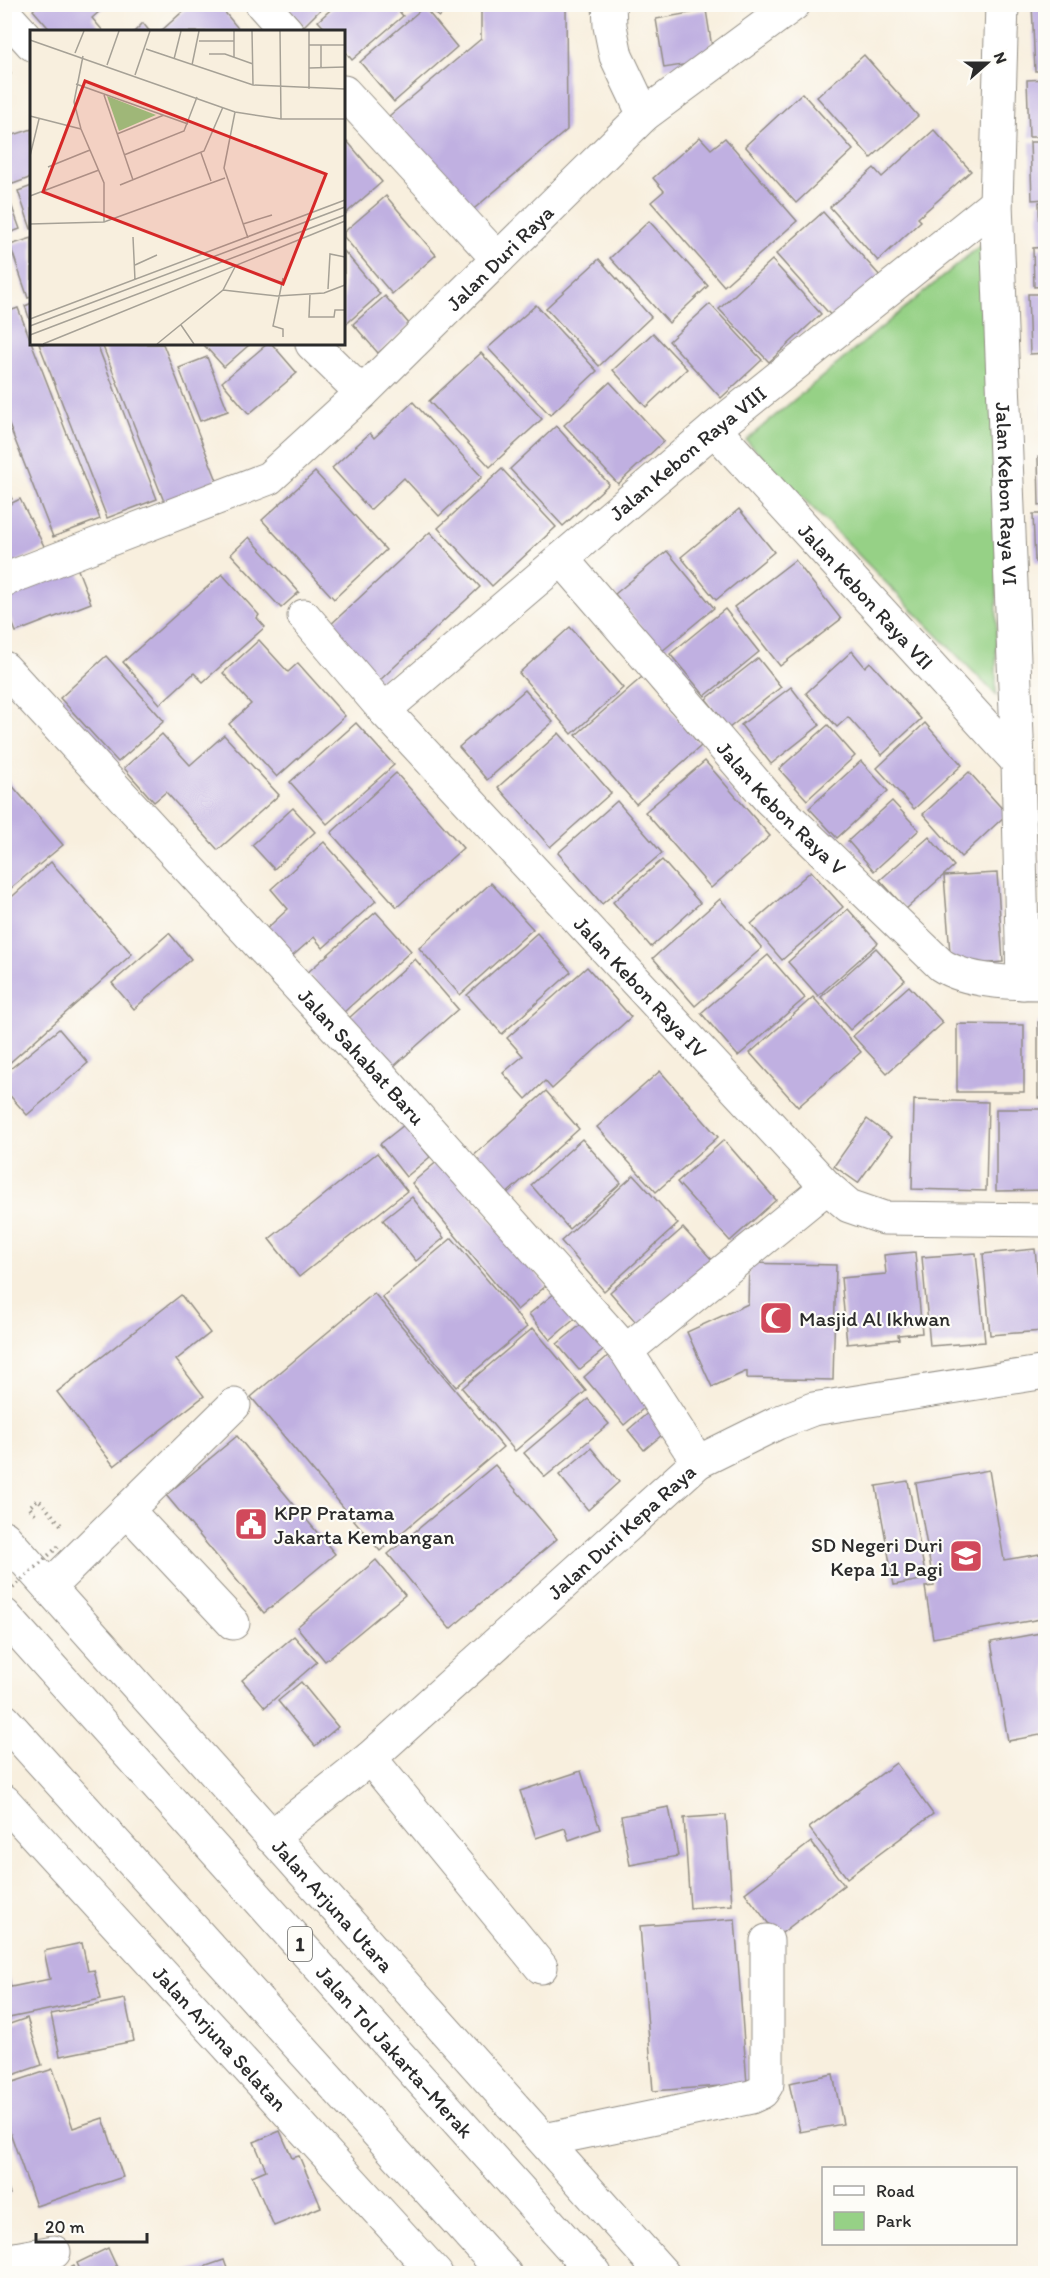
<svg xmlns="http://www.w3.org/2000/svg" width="1050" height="2278" font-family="Itim,sans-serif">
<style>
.green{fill:#96d186;stroke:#607e58;stroke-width:1.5}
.building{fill:#c0b0e1}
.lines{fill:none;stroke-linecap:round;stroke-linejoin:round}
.minor-casing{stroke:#928d84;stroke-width:35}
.major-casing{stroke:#928d84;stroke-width:35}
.highway-casing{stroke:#928d84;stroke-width:35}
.path{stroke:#928d84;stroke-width:4;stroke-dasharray:1.5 4.5;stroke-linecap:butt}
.minor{stroke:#fff;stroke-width:33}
.major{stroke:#fff;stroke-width:33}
.highway{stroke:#fff;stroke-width:33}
.path-bridge{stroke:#928d84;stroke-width:4;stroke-dasharray:1.5 4.5;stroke-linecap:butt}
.labels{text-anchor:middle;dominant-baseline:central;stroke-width:4.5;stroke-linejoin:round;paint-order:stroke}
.shield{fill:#fdfcf7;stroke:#6a6a68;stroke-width:1.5}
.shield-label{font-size:20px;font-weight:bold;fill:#2b2b2b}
.street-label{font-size:21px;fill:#2b2b2b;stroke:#fdfcf7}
.poi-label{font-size:21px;fill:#2b2b2b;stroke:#fdfcf7;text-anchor:start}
.inset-road{fill:none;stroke:#a6a196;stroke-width:1.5}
.view{fill:#d62828;fill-opacity:0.15;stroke:#d62828;stroke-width:3}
.inset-edge{fill:none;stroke:#2b2b2b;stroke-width:3}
</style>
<rect width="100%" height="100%" fill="#fdfcf7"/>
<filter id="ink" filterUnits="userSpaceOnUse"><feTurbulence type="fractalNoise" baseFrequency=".0167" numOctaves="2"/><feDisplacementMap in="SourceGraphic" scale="12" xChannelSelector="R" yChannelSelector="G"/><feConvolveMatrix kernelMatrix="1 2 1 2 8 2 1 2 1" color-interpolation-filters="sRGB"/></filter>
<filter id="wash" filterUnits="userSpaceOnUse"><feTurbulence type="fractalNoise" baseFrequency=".008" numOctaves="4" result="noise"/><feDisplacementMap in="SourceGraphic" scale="24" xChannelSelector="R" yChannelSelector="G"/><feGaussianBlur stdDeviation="1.35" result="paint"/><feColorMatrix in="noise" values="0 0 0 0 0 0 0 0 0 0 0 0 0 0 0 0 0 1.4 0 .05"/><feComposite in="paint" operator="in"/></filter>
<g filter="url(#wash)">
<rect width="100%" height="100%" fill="#f8efde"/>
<polygon class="green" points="1000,229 996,695 746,440"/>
<g id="blocks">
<g class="building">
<polygon points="39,4 108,4 92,18 104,32 52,32 33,10"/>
<polygon points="191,4 218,4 241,32 160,32"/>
<polygon points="284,4 326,4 304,26"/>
<polygon points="337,4 393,4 403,16 352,60 344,50 344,32 328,32 318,21"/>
<polygon points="428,4 454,4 439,17"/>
<polygon points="481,4 566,4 567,130 469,213 389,116 481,39"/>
<polygon points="1032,4 1046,4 1046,71 1035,71"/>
<polygon points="424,7 457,47 394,102 360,62"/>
<polygon points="706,10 714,60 664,68 656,19"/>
<polygon points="143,23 150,32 134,32"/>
<polygon points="864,55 918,116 871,158 817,97"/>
<polygon points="4,66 11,74 4,80"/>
<polygon points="1046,79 1046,137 1029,137 1027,80"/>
<polygon points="802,93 853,150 796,203 745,146"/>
<polygon points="32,129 32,177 13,184 4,159 4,138"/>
<polygon points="934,130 971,171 918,218 921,221 878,261 830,207 874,168 882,177"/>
<polygon points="700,137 711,149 725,138 797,221 724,286 651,202 664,191 653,178"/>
<polygon points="347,141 382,182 344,215 344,144"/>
<polygon points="1030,142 1046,142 1046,199 1032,200"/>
<polygon points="4,185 20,229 4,235"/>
<polygon points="32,186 32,229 31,229 18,191"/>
<polygon points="386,196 436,255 392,294 344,237 344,232"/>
<polygon points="1039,202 1046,202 1046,244 1040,244"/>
<polygon points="823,212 881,277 834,319 776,254"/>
<polygon points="649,221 708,286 669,323 610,258"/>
<polygon points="32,238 32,297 28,298 10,245"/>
<polygon points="1046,247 1046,286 1034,287 1033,248"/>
<polygon points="344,251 380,294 344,326"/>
<polygon points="599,259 651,317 599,366 546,308"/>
<polygon points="772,260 821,314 769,362 719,309"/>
<polygon points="5,281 10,295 5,298"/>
<polygon points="1028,294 1046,294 1046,353 1030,354"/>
<polygon points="385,296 410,325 378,353 353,324"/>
<polygon points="32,303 32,323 31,323 25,306"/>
<polygon points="710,304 762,360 721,398 669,341"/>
<polygon points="536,305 597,371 550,415 488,348"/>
<polygon points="18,308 100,519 53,537 4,412 4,313"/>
<polygon points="653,333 687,369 646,407 613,370"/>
<polygon points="39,344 97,344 157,499 107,518"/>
<polygon points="102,344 163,344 218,483 165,504"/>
<polygon points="203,344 250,344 224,367"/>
<polygon points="267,344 272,344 297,373 249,414 222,382"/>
<polygon points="481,353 542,419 490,467 429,401"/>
<polygon points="207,357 228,411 200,421 179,368"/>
<polygon points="610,382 664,441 618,484 564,425"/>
<polygon points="413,402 482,477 439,516 404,478 370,510 332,468 370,433 374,438"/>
<polygon points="1043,404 1046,404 1046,433 1044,433"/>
<polygon points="556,426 609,484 563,526 510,469"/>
<polygon points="1046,456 1046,504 1039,505 1038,457"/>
<polygon points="502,469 556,527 492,586 438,528"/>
<polygon points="315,472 386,550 334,599 262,520"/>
<polygon points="4,483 12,499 4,503"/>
<polygon points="20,499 45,548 4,568 4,507"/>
<polygon points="739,509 774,552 716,600 681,557"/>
<polygon points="1033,514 1046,514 1046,562 1035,562"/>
<polygon points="430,532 480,587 378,682 328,627"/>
<polygon points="249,537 299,592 281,608 231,554"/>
<polygon points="667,551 714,608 661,652 615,594"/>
<polygon points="73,557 91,603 16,632 4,602 4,584"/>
<polygon points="795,560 841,619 780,666 734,607"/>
<polygon points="1043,571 1046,571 1046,596 1044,596"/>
<polygon points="222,574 259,615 257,618 265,627 203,682 194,673 160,704 123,662"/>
<polygon points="725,609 759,652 705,696 670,654"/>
<polygon points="570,627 623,688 572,734 519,673"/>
<polygon points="259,640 288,672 298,663 345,716 277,777 229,724 251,704 223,673"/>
<polygon points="852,651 865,667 870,662 921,719 882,755 848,717 837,727 806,693"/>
<polygon points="106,656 164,721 118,762 60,698"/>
<polygon points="758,658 781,687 729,728 706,699"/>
<polygon points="642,677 701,746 636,804 576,735"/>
<polygon points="791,687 820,725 771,764 741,725"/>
<polygon points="525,690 553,722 487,780 459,747"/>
<polygon points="356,723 394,765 327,824 290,782"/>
<polygon points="925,723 962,765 914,809 877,768"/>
<polygon points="828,725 855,756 807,800 779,769"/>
<polygon points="559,733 611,793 550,847 498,787"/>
<polygon points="162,734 190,765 224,735 279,795 218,850 166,792 154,802 124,768"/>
<polygon points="705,761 770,836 711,888 645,812"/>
<polygon points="861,761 888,791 837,838 809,808"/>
<polygon points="969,772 1007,814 961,857 923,814"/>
<polygon points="396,773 463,848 397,907 331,833"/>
<polygon points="4,776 63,845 4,894"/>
<polygon points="617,801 662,853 602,904 558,853"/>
<polygon points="892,801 919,830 874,871 848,841"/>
<polygon points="293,808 315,832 274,869 252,845"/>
<polygon points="929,837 954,866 906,909 880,880"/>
<polygon points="1040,839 1046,839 1046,898 1043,898"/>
<polygon points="324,842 376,901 323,948 314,937 288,960 263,932 288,909 271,889"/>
<polygon points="662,860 700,903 651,947 613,902"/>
<polygon points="51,862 132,954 6,1066 5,903"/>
<polygon points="811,871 843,907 782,960 751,924"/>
<polygon points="997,873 1003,962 951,966 944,876"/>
<polygon points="491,883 533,929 460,995 419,948"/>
<polygon points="720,899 762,948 695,1006 653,958"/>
<polygon points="848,909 878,943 818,996 788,962"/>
<polygon points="376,912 411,951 343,1013 307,973"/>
<polygon points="169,933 191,959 134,1009 112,983"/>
<polygon points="537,933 571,972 502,1034 467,995"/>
<polygon points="876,948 905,980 850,1030 821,997"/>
<polygon points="768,955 805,998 738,1056 701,1013"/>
<polygon points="415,959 458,1009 393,1067 349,1018"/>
<polygon points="587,967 631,1017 552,1089 545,1081 526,1099 503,1073 523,1056 507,1038"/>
<polygon points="909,986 943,1023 887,1073 853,1036"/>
<polygon points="813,997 861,1052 798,1107 750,1053"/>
<rect x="1038" y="1022" width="8" height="76"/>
<polygon points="957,1024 1024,1025 1024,1092 957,1092"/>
<polygon points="59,1029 88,1063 27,1115 4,1089 4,1074"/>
<polygon points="660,1071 718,1137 656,1192 597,1127"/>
<polygon points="546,1091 579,1129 504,1196 471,1158"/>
<polygon points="914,1100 988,1102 986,1191 912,1189"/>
<polygon points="996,1109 1046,1109 1046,1190 996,1191"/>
<polygon points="867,1119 891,1137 858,1183 834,1166"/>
<polygon points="404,1125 430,1157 406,1177 380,1144"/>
<polygon points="582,1139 621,1183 569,1229 531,1185"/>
<polygon points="724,1140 776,1200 730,1241 677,1182"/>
<polygon points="377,1153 407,1191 299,1277 269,1239"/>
<polygon points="440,1159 546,1286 517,1310 412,1183"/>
<polygon points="634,1175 678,1224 604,1291 561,1241"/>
<polygon points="412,1197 444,1238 416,1261 383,1220"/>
<polygon points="683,1228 713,1261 640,1327 610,1292"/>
<polygon points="452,1238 527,1327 456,1387 382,1297"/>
<polygon points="1035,1249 1043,1331 990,1335 983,1254"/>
<polygon points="915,1252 922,1333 898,1335 899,1339 847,1344 841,1278 886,1274 884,1255"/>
<polygon points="976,1253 985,1342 930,1346 922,1257"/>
<polygon points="749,1263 836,1265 833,1380 747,1378 747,1371 712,1387 687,1332 748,1304"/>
<polygon points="374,1293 503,1447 380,1551 251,1397"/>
<polygon points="555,1293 576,1318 550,1340 529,1314"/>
<polygon points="181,1295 210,1333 176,1360 204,1396 114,1466 57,1392"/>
<polygon points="583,1323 605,1349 579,1370 557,1344"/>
<polygon points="533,1328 586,1391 515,1451 462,1388"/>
<polygon points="609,1355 650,1403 624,1425 584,1377"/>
<polygon points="588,1399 609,1424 545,1477 524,1453"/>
<polygon points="652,1409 669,1429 644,1450 628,1430"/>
<polygon points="237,1436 335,1554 264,1613 166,1495"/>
<polygon points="591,1448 619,1482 588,1510 559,1475"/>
<polygon points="495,1465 557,1539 450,1629 388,1554"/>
<polygon points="989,1470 1004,1560 1046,1553 1046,1618 933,1638 925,1587 934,1586 916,1483"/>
<polygon points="908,1481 926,1579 894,1585 876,1486"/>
<polygon points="376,1560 405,1595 325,1661 297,1627"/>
<polygon points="1046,1632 1046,1734 1008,1741 991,1642"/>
<polygon points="294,1636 317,1662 265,1707 242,1680"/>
<polygon points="301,1682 338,1727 315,1746 278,1701"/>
<polygon points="896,1763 933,1814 847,1878 809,1828"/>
<polygon points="581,1771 600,1829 569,1840 565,1828 536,1838 520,1791"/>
<polygon points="669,1807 678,1856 630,1865 621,1816"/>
<polygon points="726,1815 732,1905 690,1908 684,1818"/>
<polygon points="811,1842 844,1885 778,1936 745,1893"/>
<polygon points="735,1919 747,2084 653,2091 640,1926"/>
<polygon points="82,1943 88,1971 94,1970 101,1999 4,2019 4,1959 11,1987 50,1979 44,1951"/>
<polygon points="125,1999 134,2041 60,2056 51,2014"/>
<polygon points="27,2018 42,2065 4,2078 4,2026"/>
<polygon points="53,2069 73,2128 103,2118 123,2177 36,2206 4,2115 4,2085"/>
<polygon points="833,2074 843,2124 800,2132 789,2083"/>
<polygon points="280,2131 292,2158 299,2156 321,2207 274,2226 252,2176 266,2170 254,2142"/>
<polygon points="4,2178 10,2194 4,2195"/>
<polygon points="108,2248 120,2274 82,2274 77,2263"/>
<polygon points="224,2260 229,2274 186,2274 186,2273"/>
<polygon points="74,2266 78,2274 58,2274"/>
</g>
</g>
</g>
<g filter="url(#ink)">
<use href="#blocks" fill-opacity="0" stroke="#928d84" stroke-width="1.5"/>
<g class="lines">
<defs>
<g id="minor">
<polyline points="262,4 287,32"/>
<polyline points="609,4 610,26 616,56 644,115"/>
<path id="s1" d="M1002 4 996 203 1018 762 1023 983"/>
<polyline points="4,13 32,44"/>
<polyline points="344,92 498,259"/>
<polyline points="312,344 362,393"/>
<path id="s2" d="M714 429 1018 762"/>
<path id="s3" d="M562 559 769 799 941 965C967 982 1012 983 1043 983"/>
<path id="s4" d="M4 580 269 478 362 393 644 115 794 4"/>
<path id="s5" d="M304 616 384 710 827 1187 849 1206 884 1218 1046 1220"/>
<path id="s6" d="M4 668 380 1075 626 1351 698 1462"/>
<path id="s7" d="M384 710 714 429 996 203"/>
<polyline points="626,1351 827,1187"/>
<polyline points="127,1510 233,1623"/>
<polyline points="49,1587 234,1405"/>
<polyline points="370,1758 541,1967"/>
<path id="s8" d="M271 1837 370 1758 698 1462 777 1423 813 1409 1046 1372"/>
<polyline points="545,2140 751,2097 762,2092 767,2084 767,1941"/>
<polyline points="4,2261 54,2252"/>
</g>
<g id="major">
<path id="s9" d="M4 1537 663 2274"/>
<path id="s10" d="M4 1801 436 2274"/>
</g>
<g id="highway">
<path id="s11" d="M4 1615 595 2274"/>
<polyline points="4,1720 505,2274"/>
</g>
</defs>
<use href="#minor" class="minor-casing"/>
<use href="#major" class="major-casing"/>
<use href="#highway" class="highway-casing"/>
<polyline class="path" points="35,1514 29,1507 38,1499 62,1526"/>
<use href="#minor" class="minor"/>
<use href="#major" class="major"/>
<use href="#highway" class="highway"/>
<polyline class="path-bridge" points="4,1596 61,1544"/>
</g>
</g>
<defs>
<symbol id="mosque-square" viewBox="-11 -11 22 22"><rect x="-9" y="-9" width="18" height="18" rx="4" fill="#d1495b" stroke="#fdfcf7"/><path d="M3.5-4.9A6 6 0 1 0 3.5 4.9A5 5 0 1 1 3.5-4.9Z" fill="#fff"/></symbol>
<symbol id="civic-square" viewBox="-11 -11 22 22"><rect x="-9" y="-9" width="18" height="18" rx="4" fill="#d1495b" stroke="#fdfcf7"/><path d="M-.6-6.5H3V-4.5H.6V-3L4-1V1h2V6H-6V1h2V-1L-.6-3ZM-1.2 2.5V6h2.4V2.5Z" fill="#fff"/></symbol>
<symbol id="school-square" viewBox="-11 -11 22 22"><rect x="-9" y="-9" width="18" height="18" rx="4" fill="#d1495b" stroke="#fdfcf7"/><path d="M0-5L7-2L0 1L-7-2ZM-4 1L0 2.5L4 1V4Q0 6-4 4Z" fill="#fff"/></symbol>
</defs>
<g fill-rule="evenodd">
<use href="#mosque-square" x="757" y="1299" width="38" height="38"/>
<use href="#civic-square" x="232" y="1505" width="38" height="38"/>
<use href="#school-square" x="947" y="1537" width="38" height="38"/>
</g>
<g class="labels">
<rect class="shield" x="288" y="1927" width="24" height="34" rx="4.5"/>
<g class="shield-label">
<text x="300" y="1944">1</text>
</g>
<g class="street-label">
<text stroke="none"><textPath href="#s4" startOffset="603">Jalan Duri Raya</textPath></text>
<text stroke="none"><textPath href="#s7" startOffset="398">Jalan Kebon Raya VIII</textPath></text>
<text stroke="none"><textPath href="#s1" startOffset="490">Jalan Kebon Raya VI</textPath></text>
<text stroke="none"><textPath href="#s2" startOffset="226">Jalan Kebon Raya VII</textPath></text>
<text stroke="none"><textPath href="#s3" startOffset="332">Jalan Kebon Raya V</textPath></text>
<text stroke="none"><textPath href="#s5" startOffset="501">Jalan Kebon Raya IV</textPath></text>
<text stroke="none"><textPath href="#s6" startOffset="528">Jalan Sahabat Baru</textPath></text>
<text stroke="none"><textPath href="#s8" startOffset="465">Jalan Duri Kepa Raya</textPath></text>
<text stroke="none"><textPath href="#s9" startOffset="494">Jalan Arjuna Utara</textPath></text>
<text stroke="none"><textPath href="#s10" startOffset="321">Jalan Arjuna Selatan</textPath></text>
<text stroke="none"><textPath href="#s11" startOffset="586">Jalan Tol Jakarta–Merak</textPath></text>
</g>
<g class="poi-label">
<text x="799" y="1318">Masjid Al Ikhwan</text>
<text x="274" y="1512">KPP Pratama<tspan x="274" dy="24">Jakarta Kembangan</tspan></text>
<text x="943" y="1544" text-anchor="end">SD Negeri Duri<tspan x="943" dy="24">Kepa 11 Pagi</tspan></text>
</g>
</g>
<g transform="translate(30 30)">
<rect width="315" height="315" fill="#f8efde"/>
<path d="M77 66 126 85 89 101Z" fill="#96d186"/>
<path class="inset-road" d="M222 1 223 55M250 1 251 89M0 10 205 82 251 89H315M169 11H204M279 15H315M291 15V37M116 19 223 55 315 59M45 23 54 1M179 24H195L223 34M53 26 44 72 51 99 74 153V192M204 27V1M144 29 151 1M77 35 89 1M162 35 169 1M279 38 315 37M105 45 120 1M46 54 158 94M279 59V1M74 65 103 150M205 82 194 138 218 208M0 86 51 99M87 104 134 85M171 123 181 151M94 125 154 101 167 67M0 126 9 89M18 137 60 120M90 155 174 121 193 77M0 166 69 140M0 194 74 192 195 148M213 194 242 185M103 207 105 250M105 235 127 225M253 248 243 296 253 299V307M298 259 300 224 315 227M193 260 247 266 294 263 315 255M280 264 279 287H304L305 280H315M0 289 315 170M151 295 164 314M0 296 315 177M0 305 315 185M13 314 315 191M127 314 193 260 206 235"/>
<path class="view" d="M55 51 296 144 253 254 13 162Z"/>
<rect width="315" height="315" class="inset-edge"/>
</g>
<rect width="1050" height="2278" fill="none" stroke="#fdfcf7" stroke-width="24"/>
<rect x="822" y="2167" width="195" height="78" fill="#fdfcf7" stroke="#a9a8a5" stroke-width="1.5"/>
<rect x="834" y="2186" width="30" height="9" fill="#ffffff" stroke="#a9a8a5" stroke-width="1.5"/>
<text x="876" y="2197" font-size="18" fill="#2b2b2b">Road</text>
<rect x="834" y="2212" width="30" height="18" fill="#96d186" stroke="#a9a8a5" stroke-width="1.5"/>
<text x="876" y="2227" font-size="18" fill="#2b2b2b">Park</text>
<g transform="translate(987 63) rotate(69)" stroke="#fdfcf7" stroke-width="4.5" paint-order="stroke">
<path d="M0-4.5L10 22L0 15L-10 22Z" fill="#2b2b2b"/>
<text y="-9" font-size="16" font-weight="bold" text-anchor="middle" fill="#2b2b2b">N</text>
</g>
<path d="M36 2233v9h111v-9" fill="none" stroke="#2b2b2b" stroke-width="3"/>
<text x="45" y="2233" font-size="18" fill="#2b2b2b" stroke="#fdfcf7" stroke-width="4.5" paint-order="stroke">20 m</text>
</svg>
